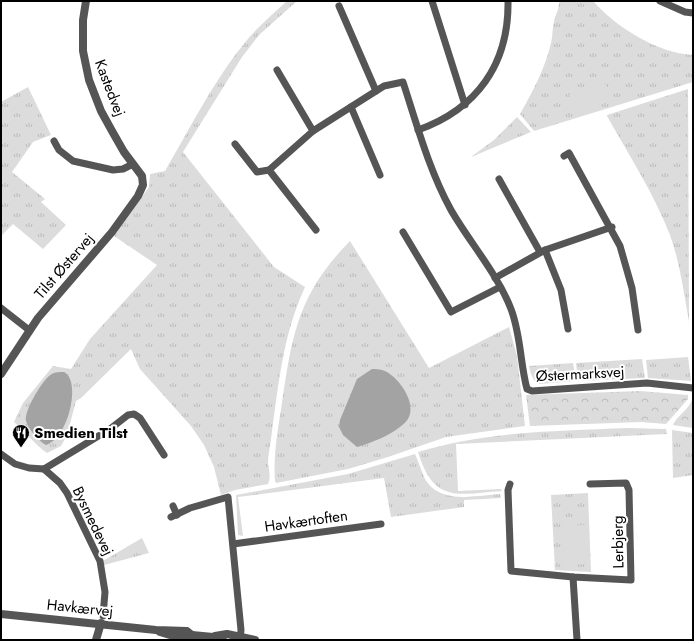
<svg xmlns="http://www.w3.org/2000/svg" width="694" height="641" font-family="Jost,sans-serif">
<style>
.grass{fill:url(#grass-tufts)}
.forest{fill:url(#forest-crowns)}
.pitch{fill:#dcdcdc}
.water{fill:#a3a3a3}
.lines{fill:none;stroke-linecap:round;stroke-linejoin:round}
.minor{stroke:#555;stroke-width:7}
.tertiary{stroke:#555;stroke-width:8}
.labels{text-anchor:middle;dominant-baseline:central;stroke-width:4;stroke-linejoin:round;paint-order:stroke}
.street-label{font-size:15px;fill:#000;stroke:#fff}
.poi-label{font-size:15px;font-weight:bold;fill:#000;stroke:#fff;text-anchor:start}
</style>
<defs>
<pattern id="grass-tufts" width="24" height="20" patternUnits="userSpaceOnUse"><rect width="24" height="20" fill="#dcdcdc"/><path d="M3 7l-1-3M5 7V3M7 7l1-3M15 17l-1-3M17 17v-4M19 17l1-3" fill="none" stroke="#bbb"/></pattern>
<pattern id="forest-crowns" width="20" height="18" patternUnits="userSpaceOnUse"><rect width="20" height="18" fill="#dcdcdc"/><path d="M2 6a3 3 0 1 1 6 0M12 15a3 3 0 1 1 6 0" fill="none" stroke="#bbb"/></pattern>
</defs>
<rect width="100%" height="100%" fill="#fff"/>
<g class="grass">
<path d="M287 1H297L259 35 242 57 183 152 274 267 305 287C283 334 278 387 271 439 270 447 268 455 268 463 269 470 271 477 268 484L235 490 221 495 214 467 204 445 191 426 140 369 131 349 81 398 76 401 67 435 61 446 47 453C34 444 26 432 14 422L23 403 53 366 71 369 90 339 157 265 114 236 149 187 150 174 165 171C192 125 221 66 258 28 267 19 277 10 287 1Z"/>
<path d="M559 1H593C616 27 657 53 693 55V82L534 131 520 114C533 91 545 69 551 43 553 36 552 28 554 21 556 12 559 12 559 1Z"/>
<polygon points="28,87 51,135 33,142 12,172 45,199 41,202 66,225 43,249 13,224 1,236 1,102"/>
<path d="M688 89 689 322C684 293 680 263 670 235 654 194 629 155 607 116V115Z"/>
<polygon points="517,117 531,132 471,157 494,140"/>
<path d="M350 241 429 368 509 327 517 356 525 426 446 437 388 457 348 469 276 483 275 481C273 455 278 429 282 403 292 333 299 293 350 241Z"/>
<polygon points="688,357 691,381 648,378 646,360"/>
<polygon points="642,359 645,378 578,381 576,363"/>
<path d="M573 363 576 381 539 384C532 380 531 374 529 366Z"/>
<path d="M628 428 666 429 667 434 456 444 458 491 501 489 502 491C457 494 434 504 418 452 487 431 557 431 628 428Z"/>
<polygon points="672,430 693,433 693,475 673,478"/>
<path d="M415 454C418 461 421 469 424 477 438 505 475 496 500 494L501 498 464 500V507L391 517 384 478 238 497 243 536 238 535 236 495 348 474Z"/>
<polygon points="588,493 591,572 555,570 551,495"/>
<polygon points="142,538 149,553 104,565 103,561"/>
</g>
<g class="forest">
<polygon points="640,391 688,395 688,399 666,424 641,422 530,426 526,395"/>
<path d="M693 396V428L673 425C678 414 691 409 693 396Z"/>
</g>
<g class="pitch">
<polygon points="605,83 611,98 574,110 569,94"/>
<polygon points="584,525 586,564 562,565 560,526"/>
</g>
<g class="water">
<path d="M372 369C375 369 379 369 382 370 397 374 418 403 408 419 399 432 372 443 357 447L343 435 339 427 340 420 357 379Z"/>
<path d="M64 372C82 381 68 439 46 445 39 441 28 429 26 421 24 411 41 383 49 376 53 372 58 372 64 372Z"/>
</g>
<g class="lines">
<g class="minor">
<polyline points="432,1 465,105"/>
<polyline points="660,1 685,12 693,13"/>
<polyline points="339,6 376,91"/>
<polyline points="277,70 313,131"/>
<polyline points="351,107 380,175"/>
<path d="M418 130C477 109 509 64 508 1"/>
<polyline points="54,141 59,150 73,161 113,170 123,169 133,164"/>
<path d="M235 144 257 172 269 170 313 131 376 91 384 86 403 82C417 125 429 170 451 210 470 243 497 273 511 309 521 335 520 363 527 389L532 391 647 383 693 388"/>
<polyline points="564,156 569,153 620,246 632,288 638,330"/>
<polyline points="269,170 316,230"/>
<polyline points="499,179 540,252"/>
<polyline points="403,232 451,312 500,287"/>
<polyline points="545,250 561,290 568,329"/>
<polyline points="495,278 545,250 612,227"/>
<polyline points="1,308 29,330"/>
<polyline points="1,454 15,464 29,468 44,469 110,429 128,415 134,414 140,418 164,455"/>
<polyline points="44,469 60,483 67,493 100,561 105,592 103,616"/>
<polyline points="510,484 508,490 511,571 573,577 631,580 629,490 626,483 590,484"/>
<polyline points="173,506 177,515"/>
<polyline points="171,517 190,508 228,497 241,630 240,640"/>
<polyline points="233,544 381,524"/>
<polyline points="573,577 577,640"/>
</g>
<g class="tertiary">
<polyline points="1,374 38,318 112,232 138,196 143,185 142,176 124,152 112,131 101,111 89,80 83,51 83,20 86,1"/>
<polyline points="1,614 156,630 187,631 192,635"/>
<polyline points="160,632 180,638 187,638 192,635 213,637 223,640"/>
<polyline points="215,636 227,634 255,640"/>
<polyline points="96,640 101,623"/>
</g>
</g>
<defs>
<symbol id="restaurant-pin" viewBox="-11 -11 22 30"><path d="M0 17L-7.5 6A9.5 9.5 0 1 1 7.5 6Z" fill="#000" stroke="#fff"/><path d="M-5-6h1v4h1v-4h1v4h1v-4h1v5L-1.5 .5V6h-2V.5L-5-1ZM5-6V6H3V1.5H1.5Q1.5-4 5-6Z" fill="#fff"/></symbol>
</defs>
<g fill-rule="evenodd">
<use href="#restaurant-pin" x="11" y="423" width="20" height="27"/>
</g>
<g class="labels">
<g class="street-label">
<text transform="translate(110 88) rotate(69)">Kastedvej</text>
<text transform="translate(64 266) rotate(-49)">Tilst Østervej</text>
<text transform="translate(580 374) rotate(-3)">Østermarksvej</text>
<text transform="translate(93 521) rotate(64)">Bysmedevej</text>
<text transform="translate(306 521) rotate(-8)">Havkærtoften</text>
<text transform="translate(618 542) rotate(-91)">Lerbjerg</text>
<text transform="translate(80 608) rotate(6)">Havkærvej</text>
</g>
<g class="poi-label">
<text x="34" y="433">Smedien Tilst</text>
</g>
</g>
<rect width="694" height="641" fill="none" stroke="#000000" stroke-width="4"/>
</svg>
